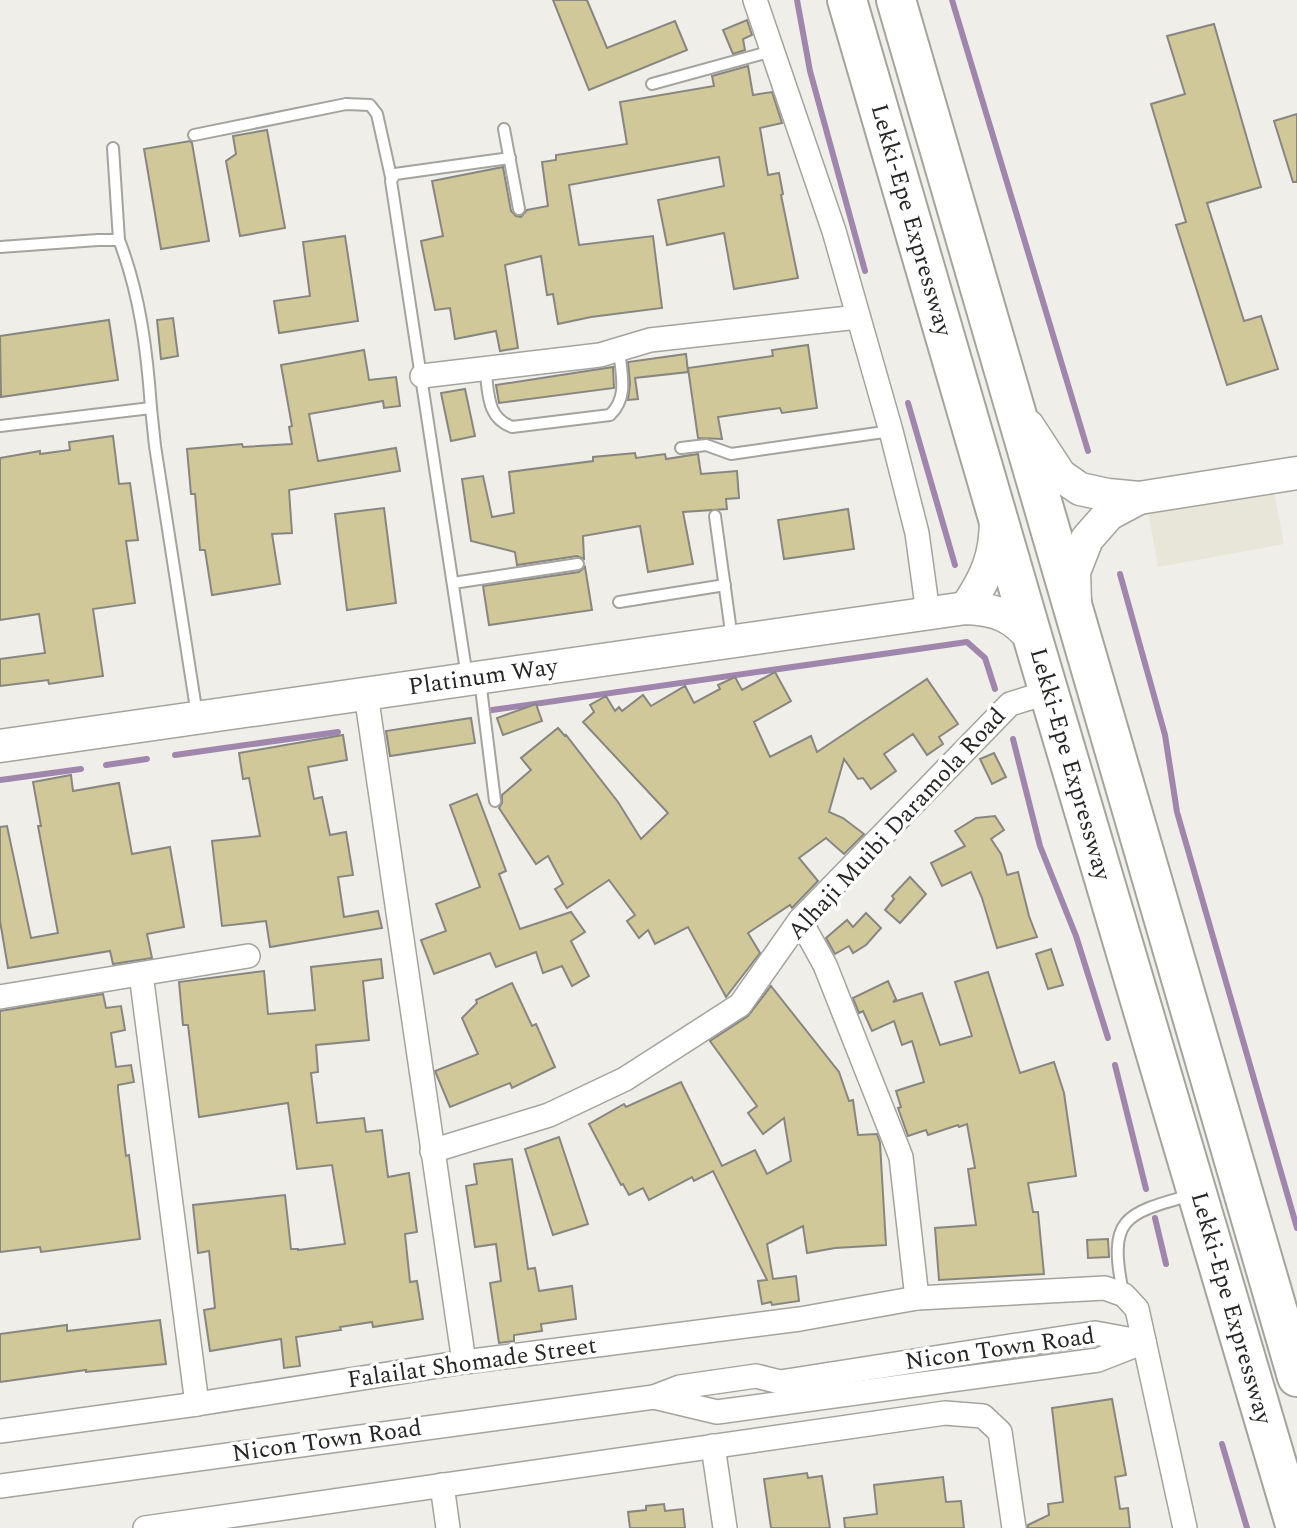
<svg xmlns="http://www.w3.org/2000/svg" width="1297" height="1528" font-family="Spectral,serif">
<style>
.built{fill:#e8e6d8}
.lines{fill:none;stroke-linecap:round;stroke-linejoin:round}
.stream{stroke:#a086ad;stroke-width:6}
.building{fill:#d0c898;stroke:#878680;stroke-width:2}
.lane-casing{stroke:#a4a39d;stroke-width:14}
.street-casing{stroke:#a4a39d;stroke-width:26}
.secondary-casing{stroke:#a4a39d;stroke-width:35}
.highway-casing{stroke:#a4a39d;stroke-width:42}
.lane{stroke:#fff;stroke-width:10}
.street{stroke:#fff;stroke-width:23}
.secondary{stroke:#fff;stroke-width:32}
.highway{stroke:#fff;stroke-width:38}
.labels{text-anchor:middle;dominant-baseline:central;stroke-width:7;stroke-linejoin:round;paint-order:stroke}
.street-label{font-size:24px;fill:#262624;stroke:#fff}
</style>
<rect width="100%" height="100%" fill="#efeee8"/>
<polygon class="built" points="1272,481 1284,544 1158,567 1147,505"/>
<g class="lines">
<g class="stream">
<polyline points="797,0 810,71 865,271"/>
<polyline points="952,0 1088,451"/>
<polyline points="908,403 955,565"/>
<polyline points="1120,574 1165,735 1177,812 1297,1228"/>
<polyline points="492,710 967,642 985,658 995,689"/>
<polyline points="1013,739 1040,846 1076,936 1108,1038"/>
<polyline points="175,755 338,732"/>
<polyline points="106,765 147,759"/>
<polyline points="0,780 81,769"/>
<polyline points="1115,1065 1146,1189"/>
<polyline points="1155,1218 1166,1264"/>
<polyline points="1222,1444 1247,1528"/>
</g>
</g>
<g class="building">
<polygon points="553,0 587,0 607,48 675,21 687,50 589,90"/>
<polygon points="747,20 752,35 743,39 745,50 733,54 723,30"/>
<polygon points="1214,24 1261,187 1207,203 1244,321 1261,316 1278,369 1227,385 1176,225 1186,222 1151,104 1185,94 1167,36"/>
<polygon points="748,66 753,95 772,92 782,123 760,128 768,175 779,173 783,194 781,195 798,278 734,289 724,233 667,245 658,200 724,186 719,157 569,185 579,245 653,236 662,308 591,317 558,324 553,294 547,295 541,256 505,265 518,348 500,351 496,331 455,339 450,308 435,310 421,241 443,236 432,181 503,167 511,211 516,216 521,217 527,210 548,206 542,162 556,160 556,155 627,144 620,102 714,86 712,76"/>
<polygon points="1297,114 1297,182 1293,182 1274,121"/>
<polygon points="267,130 285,228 240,236 226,161 236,154 233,136"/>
<polygon points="190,141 192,143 209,241 161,249 144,149"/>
<polygon points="345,236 358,321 279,333 274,301 310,296 303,242"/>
<polygon points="173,318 178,356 161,359 157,320"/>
<polygon points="109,320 118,380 1,397 0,336"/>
<polygon points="808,345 817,408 782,413 780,408 718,417 722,439 698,438 688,368 773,356 772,350"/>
<polygon points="364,350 369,380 396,377 400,406 384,408 383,401 309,414 318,461 396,448 400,471 289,490 292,533 272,534 280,584 212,595 205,550 200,550 195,494 191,494 187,449 242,444 243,447 292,444 289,427 292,426 281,365"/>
<polygon points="686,354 688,372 635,378 638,399 628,400 630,384 628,362"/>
<polygon points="613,367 614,388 499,403 496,385"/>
<polygon points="465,389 475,436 451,441 441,393"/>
<polygon points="113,436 119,484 130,483 138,540 126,541 135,603 93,609 103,676 49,684 48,680 0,686 0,659 45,653 39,614 0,620 0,458 40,451 40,454 70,450 69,442"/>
<polygon points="635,453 636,458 665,454 666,459 698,454 701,474 737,471 739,498 726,499 727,509 683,512 693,564 648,572 640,526 583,536 584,559 577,556 517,565 515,552 471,541 462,479 483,476 492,517 514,513 509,472 593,461 593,457"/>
<polygon points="384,508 396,603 347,610 335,514"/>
<polygon points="848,509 854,549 784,559 778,520"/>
<polygon points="585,567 592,610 489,625 483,586 579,572"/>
<polygon points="775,672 791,701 754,722 770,757 811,736 817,752 927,679 958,724 939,737 943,744 927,755 913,734 884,754 896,771 871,789 863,778 858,779 844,759 829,812 843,818 864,834 844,854 826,838 799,858 818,881 792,908 790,905 748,933 760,953 726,997 688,927 655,944 648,930 639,938 627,921 635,915 609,880 567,908 555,889 563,884 548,856 536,864 499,808 502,803 502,795 531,770 521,758 558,728 565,736 566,735 618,802 641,839 668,813 583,722 594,712 590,705 606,696 615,711 619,707 622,711 643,695 651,706 685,686 694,703 720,689 718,685 735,677 742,690"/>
<polygon points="536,704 542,721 503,735 497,718"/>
<polygon points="471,718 475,743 390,756 386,731"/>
<polygon points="343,735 347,760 308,767 314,799 322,797 330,835 346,832 353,875 338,877 344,917 378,911 382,928 270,947 266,921 222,926 212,841 260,836 249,778 243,779 239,753"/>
<polygon points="994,753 1006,777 992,784 980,759"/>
<polygon points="71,775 73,791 119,783 132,854 170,847 184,927 147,934 152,958 113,964 110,951 8,968 0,921 0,827 7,826 31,938 58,933 38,826 41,826 33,782"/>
<polygon points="477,794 506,871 499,874 520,929 571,912 585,932 571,941 589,976 572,986 562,966 543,973 536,952 496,967 490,953 434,974 421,940 446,931 436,904 480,887 450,805"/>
<polygon points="995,816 1004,830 991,839 1001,854 1007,875 1018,872 1029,916 1037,937 997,948 982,898 971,872 942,886 931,863 965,846 955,831 976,818"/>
<polygon points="910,877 926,894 900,923 885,910 894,899 892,896"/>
<polygon points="866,913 881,928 866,945 853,953 849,946 835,954 826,938 847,920 853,927"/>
<polygon points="1051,949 1063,985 1048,989 1036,954"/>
<polygon points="381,959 383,978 363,981 369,1040 316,1045 318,1072 311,1073 317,1123 364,1118 366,1132 382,1130 388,1177 409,1173 417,1232 405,1234 410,1282 417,1281 423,1319 373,1327 372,1322 340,1327 341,1330 296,1337 300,1366 284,1368 281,1339 210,1351 204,1310 215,1308 209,1251 198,1253 193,1205 285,1195 291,1249 298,1249 298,1250 345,1244 332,1165 297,1169 288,1103 199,1117 188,1025 183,1025 179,982 264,971 268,1014 315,1010 311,967"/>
<polygon points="988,972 1020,1073 1054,1062 1064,1093 1076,1176 1028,1183 1033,1212 1038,1212 1044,1274 939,1280 935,1228 976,1225 968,1169 975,1168 967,1124 959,1127 958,1125 928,1135 926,1130 908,1136 898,1108 901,1107 896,1091 924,1082 912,1041 902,1045 894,1021 872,1031 863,1011 859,1013 853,998 888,981 896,999 893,1002 922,993 940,1045 972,1036 955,982"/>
<polygon points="512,983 532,1026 536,1024 555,1067 512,1088 510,1083 450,1107 435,1071 478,1054 462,1018 477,1003 476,1000"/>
<polygon points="771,986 839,1072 849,1101 853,1100 858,1135 877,1134 880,1143 886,1245 835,1248 807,1253 803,1226 767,1244 773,1279 796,1276 799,1301 772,1305 771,1302 762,1304 758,1281 767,1280 713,1171 694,1181 692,1177 649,1200 643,1188 629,1195 623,1184 621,1185 589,1124 624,1104 626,1107 681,1082 722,1166 755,1150 767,1174 791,1161 784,1118 763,1134 748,1113 757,1106 710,1041 748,1016"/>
<polygon points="103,994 106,1008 121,1006 125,1030 111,1033 116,1067 131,1065 134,1082 118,1085 118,1090 126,1156 129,1155 140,1239 41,1252 40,1247 0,1252 0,1011"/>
<polygon points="559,1137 588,1224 553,1235 525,1149"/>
<polygon points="512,1159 528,1269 535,1268 539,1291 572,1286 576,1319 541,1324 542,1331 514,1335 514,1341 499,1343 490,1283 501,1281 496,1244 475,1247 466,1186 477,1184 474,1164"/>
<polygon points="1108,1239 1109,1257 1088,1258 1087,1240"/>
<polygon points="160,1320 166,1364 86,1372 86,1370 0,1382 0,1334 67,1325 67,1331"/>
<polygon points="1112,1399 1126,1475 1115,1477 1120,1509 1128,1508 1130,1528 1028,1528 1028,1525 1049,1515 1048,1504 1063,1502 1052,1408"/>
<polygon points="807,1473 808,1478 822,1476 830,1528 771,1528 764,1479"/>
<polygon points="943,1477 946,1502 961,1501 964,1528 845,1528 844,1518 877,1514 874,1485"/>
<polygon points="664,1504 665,1511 683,1509 685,1528 630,1528 628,1512 646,1510 646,1506"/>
</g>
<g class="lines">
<defs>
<g id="lane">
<polyline points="652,84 772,51"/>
<polyline points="504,129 519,209"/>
<polyline points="194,135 346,104 370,105 377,114 391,177"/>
<polyline points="113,148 119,240"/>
<path d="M0 247 98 240H119C140 294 147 351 151 408"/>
<path d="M485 368C489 393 486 417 512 427L610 415C629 397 621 374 619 349"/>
<polyline points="0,426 151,408 155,446 197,715"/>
<polyline points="681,448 706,445 731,454 891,431"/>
<polyline points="715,516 732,639"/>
<polyline points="453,583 578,564"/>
<polyline points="619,602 725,585"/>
<polyline points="467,677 391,181 395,174 510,158"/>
<polyline points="480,680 495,801"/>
<path d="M1123 1293C1108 1218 1123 1214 1191 1195"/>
</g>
<g id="street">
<polyline points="755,0 834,231 891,431 917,533 928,613"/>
<polyline points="422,376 600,355 650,340 858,317"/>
<polyline points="366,694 464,1362"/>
<polyline points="800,920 825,965 901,1157 917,1298"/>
<polyline points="141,974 197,1404 464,1362 800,1319 917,1298 1105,1288 1124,1295 1137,1309 1185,1528"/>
<polyline points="0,997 248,956"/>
<polyline points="432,1151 549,1115 625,1079 740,1005 800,920 1010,704 1049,692"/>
<polyline points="654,1397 717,1412 1098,1360 1144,1342"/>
<polyline points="0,1431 197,1404"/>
<polyline points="713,1446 725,1528"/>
<polyline points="442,1485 448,1528"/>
<polyline points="0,1486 654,1397 680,1387 756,1376 780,1382 1095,1333 1144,1342"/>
<polyline points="145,1528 945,1413 983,1416 1000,1432 1014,1528"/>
</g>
<g id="secondary">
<polyline points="1028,426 1060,475 1080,489 1108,495 1139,498 1297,473"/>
<polyline points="1075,602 1074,572 1087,539 1109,514 1139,498"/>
<path d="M966 608C987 577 996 556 996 518"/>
<path d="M0 746 966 608C997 609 1016 617 1034 642"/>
</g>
<g id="highway">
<polyline points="847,0 1034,642 1296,1528"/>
<polyline points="896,0 1297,1377"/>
</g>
</defs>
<use href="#lane" class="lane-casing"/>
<use href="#street" class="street-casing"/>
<use href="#secondary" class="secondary-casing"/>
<use href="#highway" class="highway-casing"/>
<use href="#lane" class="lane"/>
<use href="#street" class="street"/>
<use href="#secondary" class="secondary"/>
<use href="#highway" class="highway"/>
</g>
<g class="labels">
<g class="street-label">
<text transform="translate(911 220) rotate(74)">Lekki-Epe Expressway</text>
<text transform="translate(483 677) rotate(-8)">Platinum Way</text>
<text transform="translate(1070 764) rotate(74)">Lekki-Epe Expressway</text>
<text transform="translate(897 824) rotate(-47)">Alhaji Muibi Daramola Road</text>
<text transform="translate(1231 1308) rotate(74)">Lekki-Epe Expressway</text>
<text transform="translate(1000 1349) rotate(-8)">Nicon Town Road</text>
<text transform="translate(472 1363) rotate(-8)">Falailat Shomade Street</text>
<text transform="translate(327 1441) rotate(-8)">Nicon Town Road</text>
</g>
</g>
</svg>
